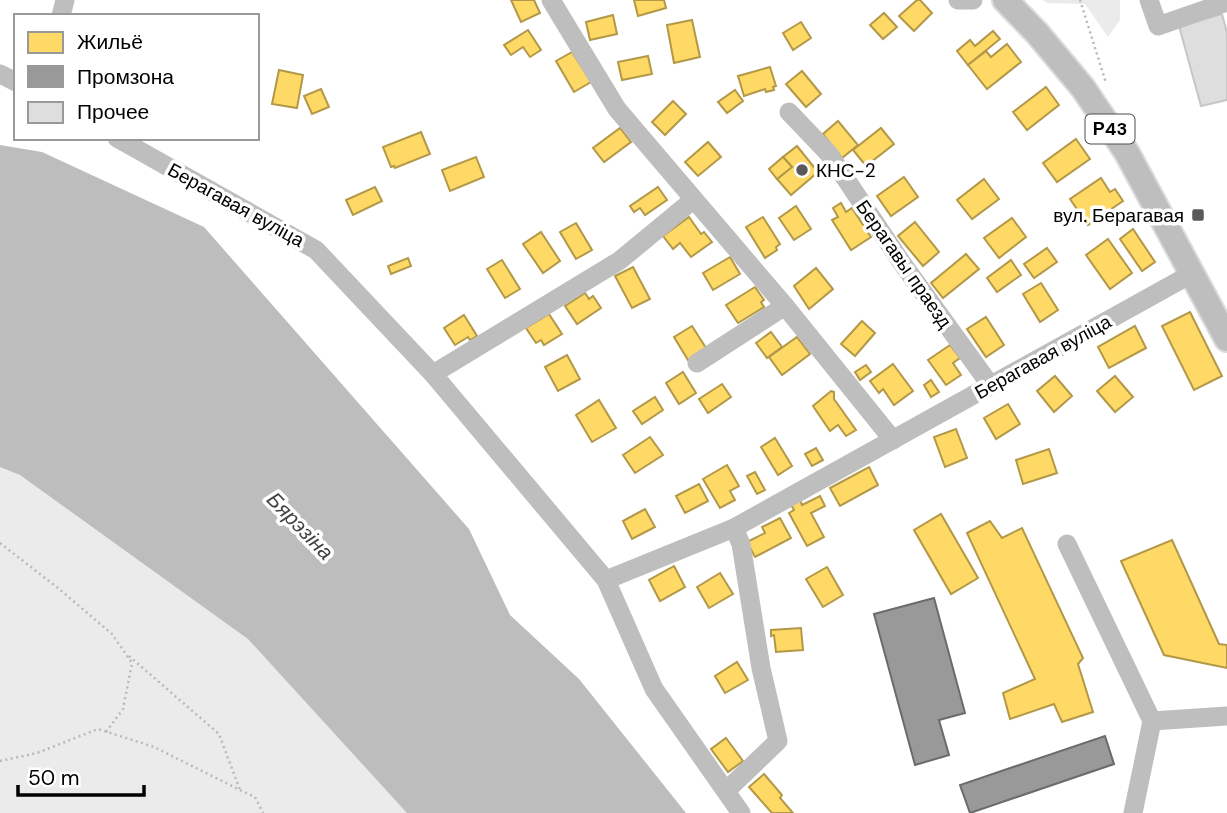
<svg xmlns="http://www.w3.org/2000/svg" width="1227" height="813" font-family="'DM Sans',sans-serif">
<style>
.green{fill:#ebebeb}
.water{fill:#bdbdbd}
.homes{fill:#ffd966;stroke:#b29847;stroke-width:2}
.industry{fill:#999;stroke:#6b6b6b;stroke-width:2}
.building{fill:#dedede;stroke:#c6c6c6;stroke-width:2}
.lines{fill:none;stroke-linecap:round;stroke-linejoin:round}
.major-casing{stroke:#dbdbdb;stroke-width:28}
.path{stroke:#b9b9b9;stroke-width:2.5;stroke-dasharray:2 3.5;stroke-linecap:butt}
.minor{stroke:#bebebe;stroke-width:19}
.major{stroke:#bebebe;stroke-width:24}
.poi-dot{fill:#595959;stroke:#fff;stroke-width:2.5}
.labels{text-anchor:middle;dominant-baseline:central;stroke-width:7;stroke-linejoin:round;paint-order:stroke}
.shield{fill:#fff;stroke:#4c4c4c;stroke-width:2}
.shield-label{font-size:18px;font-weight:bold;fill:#000}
.poi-label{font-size:19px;fill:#000;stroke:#fff;text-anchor:start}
.street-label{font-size:19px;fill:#000;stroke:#fff}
.water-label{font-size:21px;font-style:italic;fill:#424242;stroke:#fff}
</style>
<rect width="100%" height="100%" fill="#fff"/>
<g class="green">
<polygon points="1043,0 1120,0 1120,20 1108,37 1085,4 1047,3"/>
<polygon points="0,454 261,635 411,813 0,813"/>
</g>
<polygon class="water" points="0,145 42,152 204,227 469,529 510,615 579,679 686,813 407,813 248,639 20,475 0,467"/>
<g class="homes">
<polygon points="511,0 534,0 540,13 521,22"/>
<polygon points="634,0 664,0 666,8 638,16"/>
<polygon points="917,0 920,0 932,13 914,31 899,16"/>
<polygon points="884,13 897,27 883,39 870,25"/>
<polygon points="613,15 617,34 590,40 586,22"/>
<polygon points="692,20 700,57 674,63 667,25"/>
<polygon points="801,22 811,38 793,50 783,33"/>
<polygon points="528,30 541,50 530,57 523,47 511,55 504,45"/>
<polygon points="993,31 1000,39 968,65 957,51 970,40 975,46"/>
<polygon points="1007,44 1021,62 987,89 968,65 986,51 991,57"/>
<polygon points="572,52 591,82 574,92 556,61"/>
<polygon points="648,56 652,74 622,80 618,62"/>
<polygon points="770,67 776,86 773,87 774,90 766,92 765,89 744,96 738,76"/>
<polygon points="279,70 303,75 297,108 272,104"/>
<polygon points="802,71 821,94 806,107 786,84"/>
<polygon points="1046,87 1059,105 1027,130 1013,112"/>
<polygon points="321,89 329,107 312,114 304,96"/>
<polygon points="735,90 743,101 727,113 718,102"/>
<polygon points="673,101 686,114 665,135 652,122"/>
<polygon points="838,121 858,145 842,158 823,134"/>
<polygon points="620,128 631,142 604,162 593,148"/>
<polygon points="881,128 894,144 866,166 853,150"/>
<polygon points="421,132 430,154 395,168 394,166 391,167 383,147"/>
<polygon points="1076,139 1090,159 1057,182 1043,163"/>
<polygon points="708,142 721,157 698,176 685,162"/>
<polygon points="797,146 818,172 791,195 777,179 792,167 783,157"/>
<polygon points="476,157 484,177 450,191 442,170"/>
<polygon points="783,157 792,167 777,179 769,169"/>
<polygon points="904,177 918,197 891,216 877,196"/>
<polygon points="1101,178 1110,192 1115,189 1123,201 1088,225 1070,199"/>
<polygon points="984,179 999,199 972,219 957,200"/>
<polygon points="375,187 382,201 353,215 346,200"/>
<polygon points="658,187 667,200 645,215 640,208 634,212 630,206"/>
<polygon points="841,203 846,212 852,208 871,237 851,250 832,220 838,217 833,208"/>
<polygon points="796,206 811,229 794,240 779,218"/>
<polygon points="689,217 701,234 704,232 712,242 691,257 680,243 673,249 663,236"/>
<polygon points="763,217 780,244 776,247 777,250 765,258 746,227"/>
<polygon points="1012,218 1026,237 999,258 984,238"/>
<polygon points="915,222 939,252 923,266 898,236"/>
<polygon points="576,223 592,250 576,259 560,232"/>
<polygon points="1133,229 1155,262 1142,271 1120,239"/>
<polygon points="541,232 560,261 543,273 523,244"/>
<polygon points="1108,239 1132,273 1110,289 1086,255"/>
<polygon points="1047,248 1057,262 1034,278 1024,264"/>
<polygon points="966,254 979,269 943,298 931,283"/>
<polygon points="730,257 740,274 713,290 703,273"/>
<polygon points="408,258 411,266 391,274 388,266"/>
<polygon points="502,260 520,289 505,298 487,269"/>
<polygon points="1011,260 1021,275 997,292 987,278"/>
<polygon points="633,267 650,299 632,308 615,276"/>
<polygon points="816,268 833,289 809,309 794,286"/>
<polygon points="1041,283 1058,310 1040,322 1023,294"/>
<polygon points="755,287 764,300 761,302 764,307 738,323 726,305"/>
<polygon points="585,293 589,299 593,296 601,308 577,324 565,306"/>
<polygon points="1190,312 1222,376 1194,390 1162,326"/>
<polygon points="549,314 562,334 544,345 541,340 536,343 526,328"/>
<polygon points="464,315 477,336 470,340 468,337 455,345 444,328"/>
<polygon points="986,317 1004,345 986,357 967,329"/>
<polygon points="862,321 875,333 855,356 841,344"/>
<polygon points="692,326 706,348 688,360 674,337"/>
<polygon points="1135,326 1146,348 1109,368 1098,347"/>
<polygon points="771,332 782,347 767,358 756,343"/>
<polygon points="797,337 810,354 782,375 769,357"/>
<polygon points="950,345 960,358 953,363 961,375 946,385 928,360"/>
<polygon points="567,355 580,379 558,391 545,367"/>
<polygon points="893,364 913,391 894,405 883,389 879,393 870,381"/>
<polygon points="866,365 871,372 860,380 855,372"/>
<polygon points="683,372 696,393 679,404 666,383"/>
<polygon points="1055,376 1072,396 1054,412 1037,391"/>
<polygon points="1115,376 1133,397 1115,412 1097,391"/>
<polygon points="931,380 939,392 931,397 924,385"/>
<polygon points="722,384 731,397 708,413 699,399"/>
<polygon points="831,391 834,392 834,399 856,430 846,436 838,425 830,431 813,406"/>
<polygon points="655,397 663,410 642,424 633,411"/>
<polygon points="599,400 616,428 592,442 576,415"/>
<polygon points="1008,404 1020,424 996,439 984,418"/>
<polygon points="956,429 967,458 945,467 934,437"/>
<polygon points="650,437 663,455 635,473 623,455"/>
<polygon points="775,438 792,466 778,475 761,447"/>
<polygon points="816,448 823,460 812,466 805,454"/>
<polygon points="1049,449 1057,473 1023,484 1016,460"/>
<polygon points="727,465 739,486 730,491 735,500 720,508 703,479"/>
<polygon points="869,467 878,485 840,506 830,488"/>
<polygon points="755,472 765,490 757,494 747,476"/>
<polygon points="699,484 708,501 685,513 676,496"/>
<polygon points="820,496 825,506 811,513 824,537 807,546 789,513 794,510 791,505 800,500 802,505"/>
<polygon points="645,509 655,527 632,539 623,521"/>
<polygon points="941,514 978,578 951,594 914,530"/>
<polygon points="780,518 791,538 755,557 747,542 765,533 762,527"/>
<polygon points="990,521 1002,538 1022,528 1083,658 1078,664 1093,712 1062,722 1054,704 1010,719 1003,693 1035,679 967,533"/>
<polygon points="1172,540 1219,644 1227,645 1227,668 1164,655 1121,561"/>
<polygon points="674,566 685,587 660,601 649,580"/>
<polygon points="827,567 843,595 823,607 806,579"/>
<polygon points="720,573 733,594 709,608 697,587"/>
<polygon points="801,628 803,650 776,652 774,635 771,636 771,630"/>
<polygon points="737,662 748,680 725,693 715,676"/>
<polygon points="726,738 743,761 728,772 711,749"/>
<polygon points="764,774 782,795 780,798 793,813 772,813 749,787"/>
</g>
<g class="industry">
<polygon points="934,598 965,713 939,720 949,755 915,765 874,614"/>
<polygon points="1105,736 1114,764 970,813 960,785"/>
</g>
<polygon class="building" points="1222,14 1227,33 1227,100 1201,106 1179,26"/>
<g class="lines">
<defs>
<polyline id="major" points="1005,0 1037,33 1083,88 1127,153 1227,339"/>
</defs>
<use href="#major" class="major-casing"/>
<g class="path">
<polyline points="1080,0 1106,83"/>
<polyline points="0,543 58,588 112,634 132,663 123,709 106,732"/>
<polyline points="129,656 219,734 240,790"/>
<polyline points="0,761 37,753 98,729 154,747 240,790 255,797 263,813"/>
</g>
<g class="minor">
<polyline points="551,0 617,109 785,306 893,440"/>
<polyline points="958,0 973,0"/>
<polyline points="1149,0 1158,26 1227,2"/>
<polyline points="61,16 65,0"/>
<polyline points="0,74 16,82"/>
<polyline points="789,112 829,154 902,263 991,386"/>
<polyline points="117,138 316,250 433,374 606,580 654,689 741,813"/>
<polyline points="697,363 785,306"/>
<polyline points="433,374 619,261 693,200"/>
<polyline points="1067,544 1152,721 1227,716"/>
<polyline points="606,580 734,528 1193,273"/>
<polyline points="727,790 778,741 761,668 741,544 734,528"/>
<polyline points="1133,813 1152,721"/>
</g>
<use href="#major" class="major"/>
</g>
<g class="poi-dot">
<circle cx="802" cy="170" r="7"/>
<rect x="1191" y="208" width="14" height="14" rx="3.5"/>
</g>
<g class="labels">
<rect class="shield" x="1085.5" y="114.5" width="49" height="29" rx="5"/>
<g class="shield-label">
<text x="1110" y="129">Р43</text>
</g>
<g class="poi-label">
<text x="816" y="170">КНС-2</text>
<text x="1184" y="215" text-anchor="end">вул. Берагавая</text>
</g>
<g class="street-label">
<text transform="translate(236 205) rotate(29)">Берагавая вуліца</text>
<text transform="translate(904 264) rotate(55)">Берагавы праезд</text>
<text transform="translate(1043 357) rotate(-29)">Берагавая вуліца</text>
</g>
<g class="water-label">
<text transform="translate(300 526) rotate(46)">Бярэзіна</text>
</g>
</g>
<rect x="14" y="14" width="245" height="126" fill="#ffffff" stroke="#999999" stroke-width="2"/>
<rect x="28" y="32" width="35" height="21" fill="#ffd966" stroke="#999999" stroke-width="2"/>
<text x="77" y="49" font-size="21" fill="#000000">Жильё</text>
<rect x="28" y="66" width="35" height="21" fill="#999999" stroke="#999999" stroke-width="2"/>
<text x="77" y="84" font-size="21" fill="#000000">Промзона</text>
<rect x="28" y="102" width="35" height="21" fill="#dedede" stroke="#999999" stroke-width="2"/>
<text x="77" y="119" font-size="21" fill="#000000">Прочее</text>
<path d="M18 785v10h126v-10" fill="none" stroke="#000000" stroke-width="3.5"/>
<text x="28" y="785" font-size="21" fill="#000000" stroke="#ffffff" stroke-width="5" paint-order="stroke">50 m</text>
</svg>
